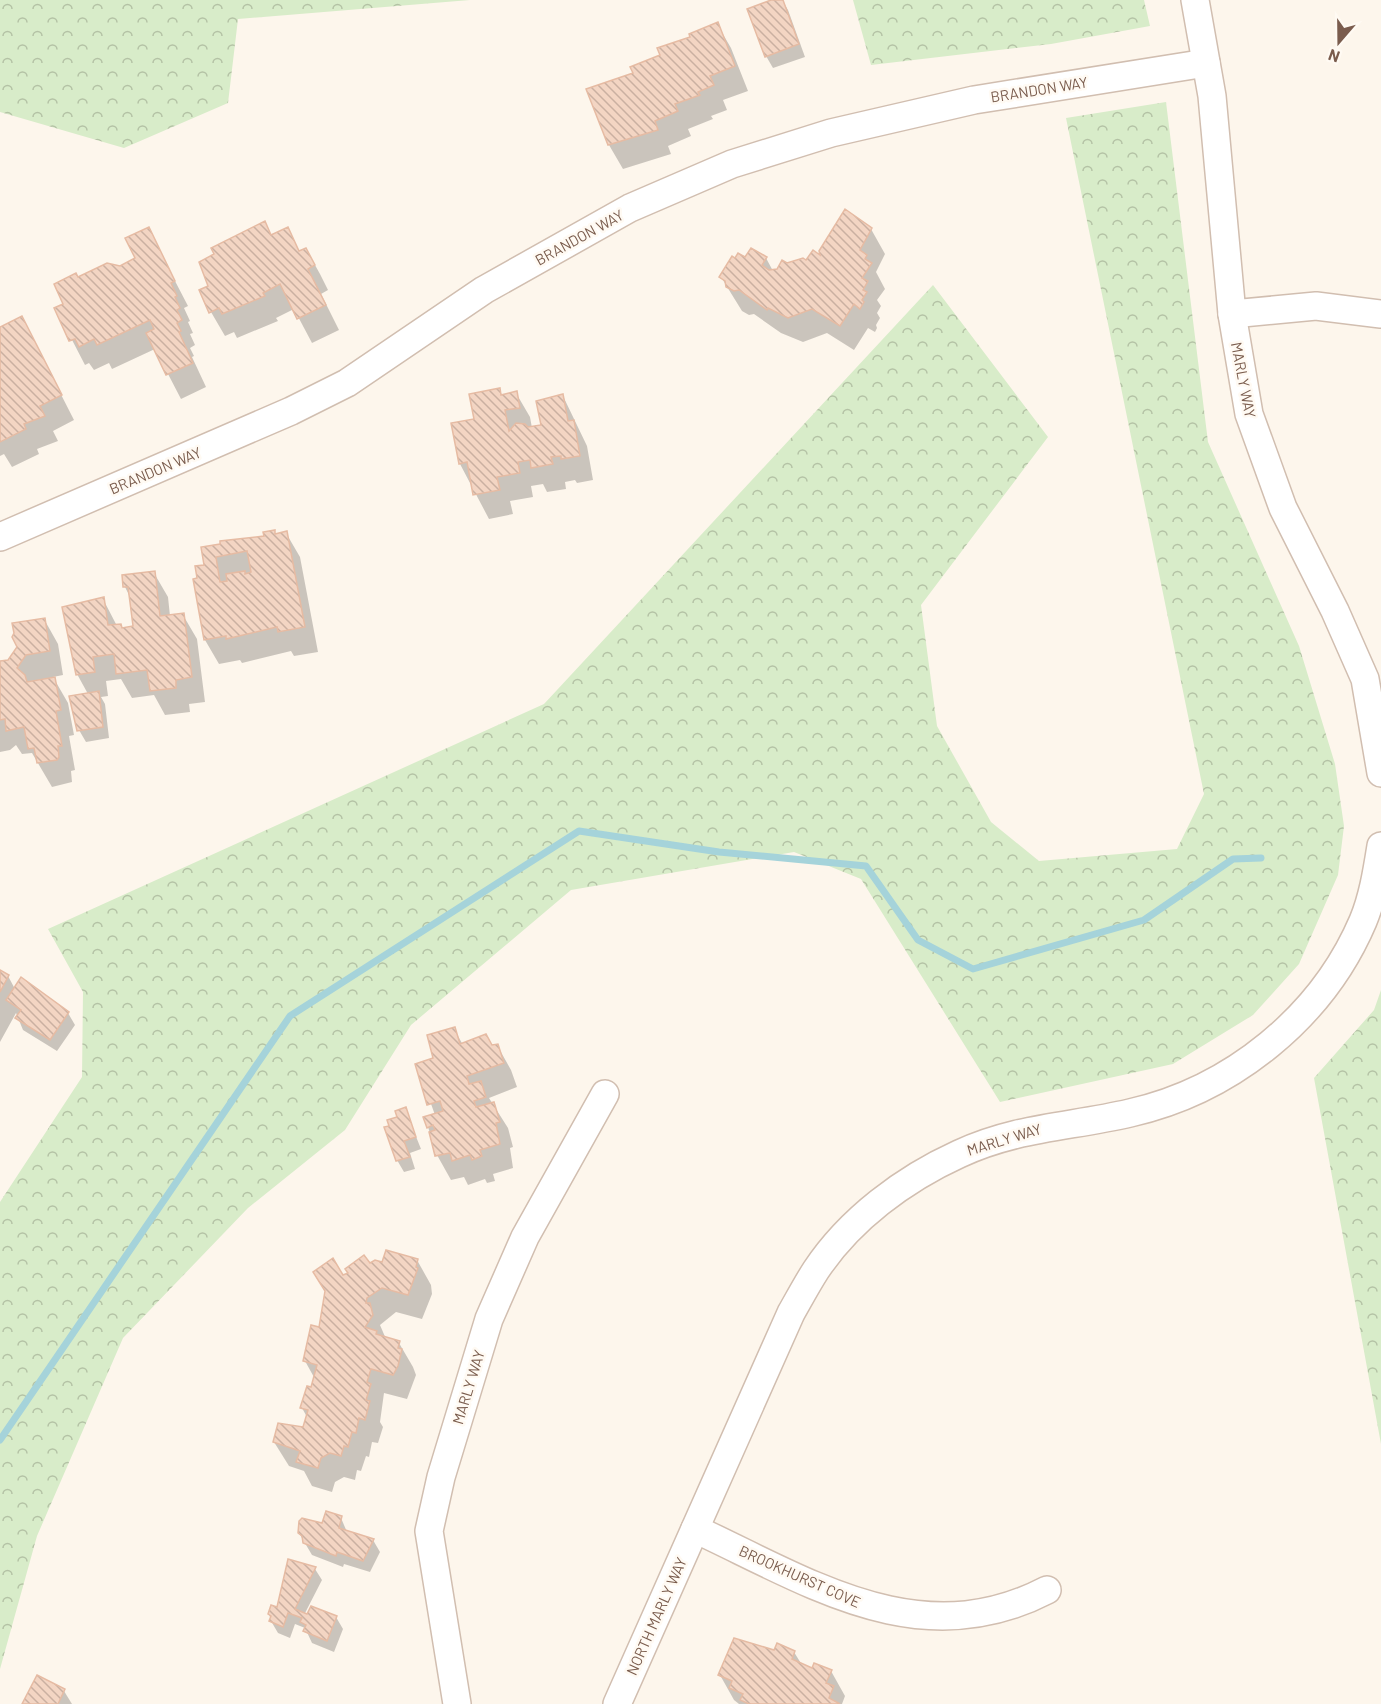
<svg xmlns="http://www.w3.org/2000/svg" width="1381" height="1704" font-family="Barlow,sans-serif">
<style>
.forest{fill:url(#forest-crowns)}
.shadow{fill:#0003}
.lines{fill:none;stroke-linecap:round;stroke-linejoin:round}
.stream{stroke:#a5d3da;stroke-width:7}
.building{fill:url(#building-back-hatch);stroke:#e6bba3;stroke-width:1.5;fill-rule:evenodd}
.minor-casing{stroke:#d1beb0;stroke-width:30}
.minor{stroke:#fff;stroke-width:27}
.labels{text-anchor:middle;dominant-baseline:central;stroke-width:5;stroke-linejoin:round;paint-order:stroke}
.street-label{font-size:15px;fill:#7a5c4d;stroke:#fffaf3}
</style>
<defs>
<pattern id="forest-crowns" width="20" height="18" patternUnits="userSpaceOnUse" patternTransform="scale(1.5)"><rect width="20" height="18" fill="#d8ecc9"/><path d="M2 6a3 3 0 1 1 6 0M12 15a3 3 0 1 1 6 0" fill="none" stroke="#b4c2a5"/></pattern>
<pattern id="building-back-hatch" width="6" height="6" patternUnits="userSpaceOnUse" patternTransform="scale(1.5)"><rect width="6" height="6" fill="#f3d5c3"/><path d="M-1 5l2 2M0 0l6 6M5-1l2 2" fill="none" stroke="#cab0a1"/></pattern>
</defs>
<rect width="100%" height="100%" fill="#fdf6ec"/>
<g class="forest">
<polygon points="0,0 470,0 238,19 228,103 124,148 0,112"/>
<polygon points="853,0 1144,0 1150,26 1051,44 871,65"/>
<polygon points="1166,102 1208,442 1299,646 1335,764 1344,826 1338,875 1299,964 1253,1015 1173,1064 1000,1102 861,879 794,852 571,890 411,1025 345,1130 248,1208 123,1338 37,1536 0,1669 0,1202 82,1077 83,992 48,929 544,704 933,285 1048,437 921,605 937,726 991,822 1039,861 1177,849 1204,794 1066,118"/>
<polygon points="1381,990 1381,1444 1314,1078 1374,1010"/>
</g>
<g class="shadow">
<polygon points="775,0 782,0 788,10 805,57 773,68 766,56"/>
<polygon points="717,24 731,48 748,91 723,100 727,110 711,116 713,119 688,129 691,136 668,146 671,154 623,169 609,145 588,90 635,74"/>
<polygon points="148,229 188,306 184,308 190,321 188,322 193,333 190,334 195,345 190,348 194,356 192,357 206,387 181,399 155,349 112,369 109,363 94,370 89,363 85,365 56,309 65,304 77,279 120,267 137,259"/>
<polygon points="287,229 300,252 306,249 320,274 328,290 321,294 339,330 312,343 294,309 276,318 278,321 237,338 234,332 225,336 211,312 210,286 271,236"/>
<polygon points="871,229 885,254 876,272 885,289 877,300 881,306 877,313 880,318 876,325 877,328 875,332 868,328 854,350 827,333 803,342 781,333 754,314 749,315 742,311 721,277 746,259 766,258 773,271 786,265 823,259"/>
<polygon points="22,318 74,420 53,431 58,441 37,449 39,454 12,467 4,454 0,456 0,329"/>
<polygon points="499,390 503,396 516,393 530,417 532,428 543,426 563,396 587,446 593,480 577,483 575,480 565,482 566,489 547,492 543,484 531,486 533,497 510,501 513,514 489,519 460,464 476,420"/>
<polygon points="274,531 276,535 286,533 300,557 318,652 294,656 291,651 242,663 240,660 219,664 205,640 199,580 206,566 203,549 265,537"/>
<polygon points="154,573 168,597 170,616 183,615 197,639 205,702 189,704 190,712 165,715 154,695 132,698 121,679 106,681 108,696 101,697 105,704 109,738 86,742 79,730 88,694 77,674 103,599 117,626 123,629 135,627 130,597 125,587"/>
<polygon points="44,619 58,644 63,675 53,677 68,703 74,735 69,736 75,770 71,771 72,782 52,787 32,753 22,754 16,745 10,750 0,752 0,663 9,661"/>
<polygon points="0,972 8,976 15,989 22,979 68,1013 75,1025 57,1051 23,1030 16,1013 0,1042"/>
<polygon points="454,1029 463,1045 497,1045 511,1070 517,1087 489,1098 508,1128 513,1147 510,1148 513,1168 493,1174 495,1181 487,1183 485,1179 468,1185 464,1177 451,1180 437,1155 428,1127 435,1115 417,1065 435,1059"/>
<polygon points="405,1109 421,1149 410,1153 415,1169 404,1172 397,1160 399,1118"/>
<polygon points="417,1260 431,1285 432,1294 422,1319 396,1312 380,1325 386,1339 399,1343 413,1367 416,1375 407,1399 384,1393 380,1422 383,1427 378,1443 372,1442 369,1457 366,1456 361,1471 357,1470 355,1480 344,1477 335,1482 332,1492 312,1486 304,1471 289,1466 274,1442 304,1429 307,1417 302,1408 315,1379 305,1361 343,1277 369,1265"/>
<polygon points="341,1518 347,1532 373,1540 380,1552 370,1572 344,1564 343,1567 312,1555 299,1533"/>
<polygon points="315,1569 322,1580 304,1615 336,1617 343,1629 334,1652 312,1643 305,1628 295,1624 290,1638 278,1633 271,1621 269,1614"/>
<polygon points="775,1651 794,1652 802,1665 813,1670 831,1671 845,1696 842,1704 739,1704 734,1700 720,1675"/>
<polygon points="64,1691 72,1704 23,1704"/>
</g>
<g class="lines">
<polyline class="stream" points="0,1440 290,1016 579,831 719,852 866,866 918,940 973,969 1144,920 1233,859 1261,858"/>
</g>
<g class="building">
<polygon points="771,0 783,0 799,44 765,57 747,9"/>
<polygon points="718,22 735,66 710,76 714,85 698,92 700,95 675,104 678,111 655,121 658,130 608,145 586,89 633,73 630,67 660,55 657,48 690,37 689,34"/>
<polygon points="845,209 872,228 860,250 867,255 865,259 872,263 862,278 868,281 863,290 867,292 862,300 864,302 860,309 854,304 840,326 812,309 788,318 768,308 767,310 739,290 734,291 726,287 725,281 719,277 732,256 735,258 738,253 745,257 751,248 767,257 762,265 769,270 777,269 782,260 787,263 803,258 806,260 813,250 820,255 819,251"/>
<polygon points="265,221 271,235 288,227 299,251 306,248 315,265 308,269 326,305 297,319 280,284 263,293 265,296 222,314 219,308 209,313 199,290 208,286 199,262 214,254 211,248"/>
<polygon points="149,227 175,281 171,283 177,296 175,297 180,308 177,310 182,320 177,323 181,331 179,332 193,363 166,375 146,333 154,329 150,320 97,345 94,339 79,347 75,339 69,341 54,308 63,304 54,284 76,273 78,277 107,263 120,266 135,258 125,238"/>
<polygon points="22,316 62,395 40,406 45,416 24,424 26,429 0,442 0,327"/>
<polygon points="500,388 501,395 517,391 520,408 505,410 509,431 516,423 525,424 528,427 541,425 536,401 563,394 568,421 574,420 580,456 561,459 561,456 551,457 553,464 531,468 530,460 518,462 520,473 497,477 500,490 473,495 467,462 459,464 451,423 474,419 469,394"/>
<path d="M275 530V534L287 531 305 627 278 632 277 627 226 639V636L204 640 193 579 197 578 195 566 204 565 201 547 220 544V541L264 536 263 532ZM247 551 251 572 245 574V571L226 574 227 581 220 582 216 557Z"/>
<polygon points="155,571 160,616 184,613 192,677 176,680 176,688 150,691 147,670 116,674 114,654 93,657 95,672 76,675 62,607 104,597 108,625 121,624 122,628 133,626 128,587 123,587 122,575"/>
<polygon points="45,618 50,651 26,655 17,668 25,675 27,682 55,677 61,710 56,711 62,746 58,746 59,757 57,760 37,763 34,748 28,749 24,727 6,731 5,719 0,720 0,661 8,660 17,647 12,637 14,633 12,623"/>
<polygon points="99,691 103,727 77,731 69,696"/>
<polygon points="0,970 9,975 0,992"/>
<polygon points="21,977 69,1012 50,1040 15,1018 21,1010 6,1000"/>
<polygon points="455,1027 460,1044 486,1034 492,1045 498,1044 504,1063 467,1076 469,1084 481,1081 486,1097 474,1101 476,1107 494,1102 500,1122 496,1123 500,1144 480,1150 482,1156 472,1160 470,1155 452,1161 450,1153 435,1156 429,1132 435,1130 433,1125 427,1128 423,1117 443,1111 440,1101 427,1105 415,1064 433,1058 427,1035"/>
<polygon points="406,1107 416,1137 404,1141 410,1157 396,1161 384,1127 389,1126 387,1120 397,1117 395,1111"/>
<polygon points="386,1250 418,1259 416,1267 418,1268 408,1295 382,1288 367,1298 366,1303 370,1303 373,1315 365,1327 377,1331 376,1334 400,1341 398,1348 402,1349 398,1366 393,1375 371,1369 367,1382 371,1384 366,1400 370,1401 365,1420 359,1418 356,1433 352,1432 348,1447 344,1446 341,1456 330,1453 321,1458 318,1468 296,1462 300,1451 273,1442 278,1423 303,1427 308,1410 300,1408 307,1386 311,1387 317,1365 303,1361 311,1325 319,1327 325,1291 313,1272 333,1258 343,1275 348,1273 345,1269 364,1255 370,1263 375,1260 382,1262"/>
<polygon points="326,1511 342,1516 339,1528 374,1539 363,1561 337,1552 336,1556 303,1543 302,1536 298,1533 299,1521 302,1518 322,1523"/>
<polygon points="288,1559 316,1567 295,1609 307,1614 311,1606 337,1616 327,1641 303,1631 306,1625 300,1622 302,1618 288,1613 283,1627 269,1621 271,1616 268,1614 271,1605 277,1607"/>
<polygon points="734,1638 774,1650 777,1643 795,1651 792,1659 812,1668 814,1663 832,1670 826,1683 834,1686 829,1698 840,1704 749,1704 740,1700 743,1694 729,1688 732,1681 718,1675"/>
<polygon points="37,1675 65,1689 58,1704 22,1704"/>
</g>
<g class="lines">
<defs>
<g id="minor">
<polyline points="1195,0 1212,96 1232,314 1249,414 1283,508 1335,611 1365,679 1381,773"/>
<polyline points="1232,314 1316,306 1381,314"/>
<polyline points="0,537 291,411 347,383 484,290 630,208 732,164 831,133 974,100 1206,63"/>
<path d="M695 1529C809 1582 920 1656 1047 1590"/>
<polyline points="457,1704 429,1531 441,1477 489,1319 525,1237 605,1094"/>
<path d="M617 1704 791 1313C799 1299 807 1284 816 1270 850 1219 904 1179 959 1154 1017 1127 1070 1127 1130 1113 1232 1090 1322 1017 1363 921 1373 897 1377 871 1381 846"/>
</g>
</defs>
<use href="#minor" class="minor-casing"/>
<use href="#minor" class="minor"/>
</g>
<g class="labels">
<g class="street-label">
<text transform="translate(1039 89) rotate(-9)">BRANDON WAY</text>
<text transform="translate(579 237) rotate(-29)">BRANDON WAY</text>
<text transform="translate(1244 380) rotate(79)">MARLY WAY</text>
<text transform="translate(155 470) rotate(-23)">BRANDON WAY</text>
<text transform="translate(1004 1139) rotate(-17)">MARLY WAY</text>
<text transform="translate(468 1387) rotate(-73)">MARLY WAY</text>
<text transform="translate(800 1576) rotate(24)">BROOKHURST COVE</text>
<text transform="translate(656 1616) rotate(-66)">NORTH MARLY WAY</text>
</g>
</g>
<g transform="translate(1339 42) rotate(200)" stroke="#fffaf3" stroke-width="4.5" paint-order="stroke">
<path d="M0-4.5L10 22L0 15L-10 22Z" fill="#7a5c4d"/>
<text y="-9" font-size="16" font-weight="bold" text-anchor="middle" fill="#7a5c4d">N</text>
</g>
</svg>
